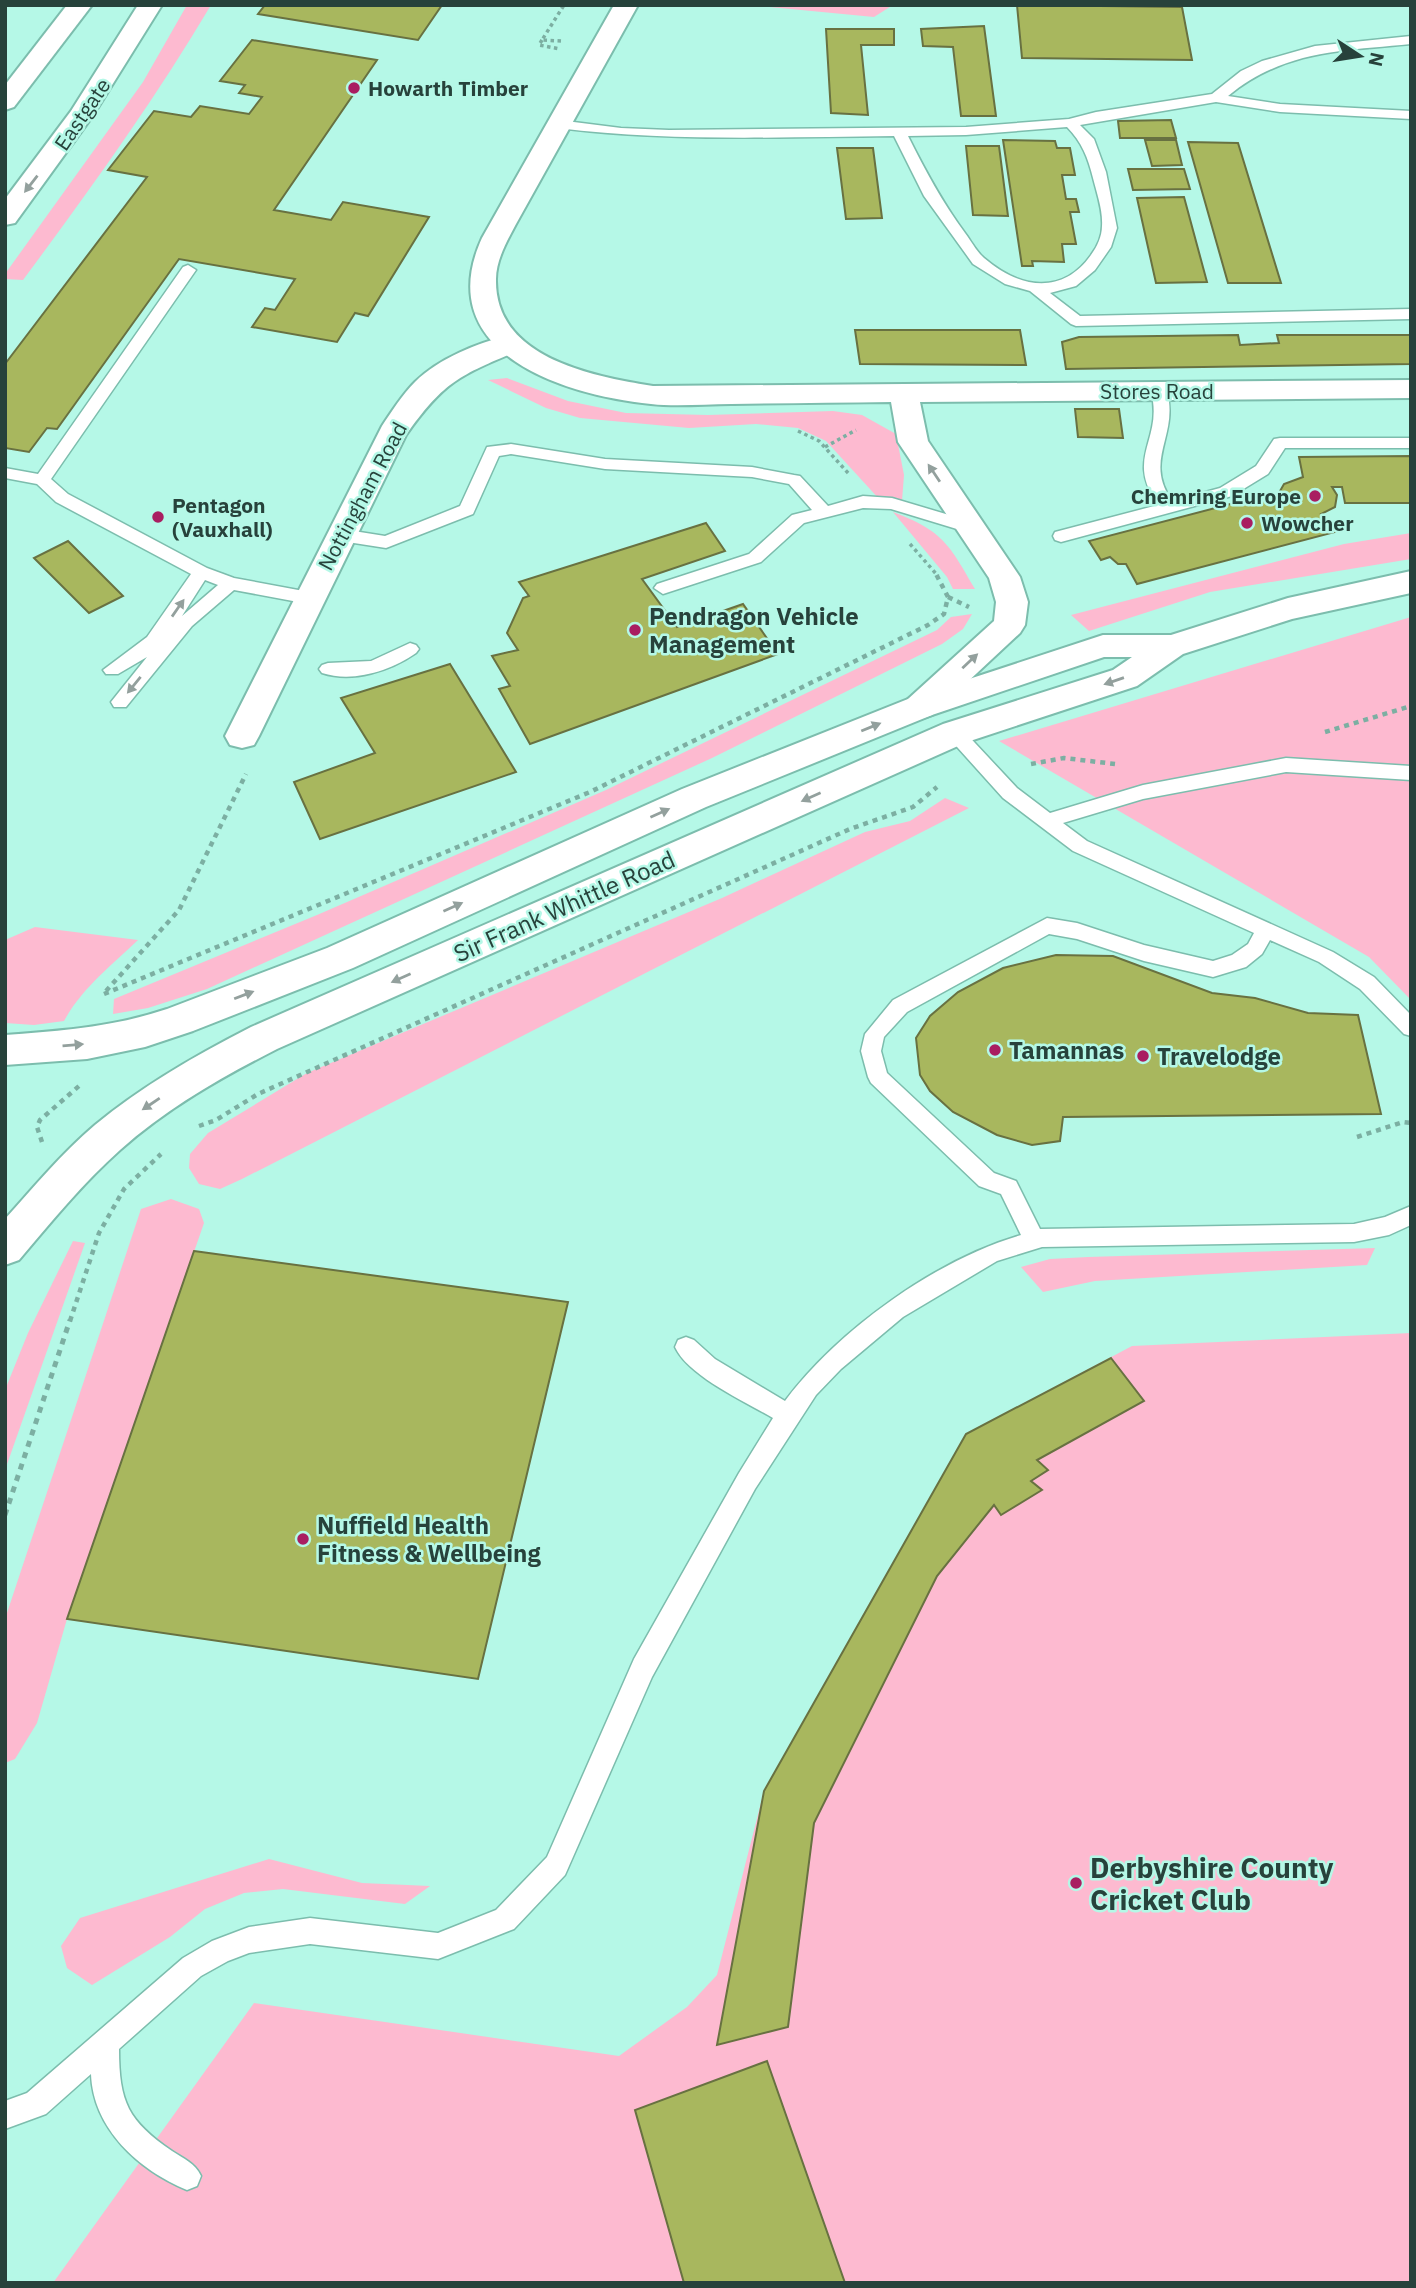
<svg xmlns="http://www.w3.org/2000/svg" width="1416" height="2288" font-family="'IBM Plex Sans',sans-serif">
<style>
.green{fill:#fdbad0}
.building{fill:#a8b75e;stroke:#687141;stroke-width:2}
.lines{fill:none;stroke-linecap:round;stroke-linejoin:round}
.service-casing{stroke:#7cbdad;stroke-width:3}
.minor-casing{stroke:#7cbdad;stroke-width:4}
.tertiary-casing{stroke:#7cbdad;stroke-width:4}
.primary-casing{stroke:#7cbdad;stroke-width:4}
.trunk-casing{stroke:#7cbdad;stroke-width:4}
.path-far2{stroke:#7cafa2;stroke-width:3.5;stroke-dasharray:3.5 3.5;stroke-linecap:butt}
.path-far1{stroke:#7cafa2;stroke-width:4.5;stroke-dasharray:5 5;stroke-linecap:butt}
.path{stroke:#7cafa2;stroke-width:5;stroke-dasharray:6 6;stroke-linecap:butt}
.service{fill:#fff;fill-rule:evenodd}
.minor{fill:#fff;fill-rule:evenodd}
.tertiary{fill:#fff;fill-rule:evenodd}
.primary{fill:#fff;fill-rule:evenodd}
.trunk{fill:#fff;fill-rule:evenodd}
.oneway{fill:#93a09d}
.poi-dot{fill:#a91e61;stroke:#b5f8e7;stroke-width:2.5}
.labels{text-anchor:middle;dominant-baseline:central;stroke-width:5;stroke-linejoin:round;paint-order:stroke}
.far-poi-label{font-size:21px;font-weight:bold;fill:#27423b;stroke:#b5f8e7;text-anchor:start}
.far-street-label{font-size:21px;fill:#27423b;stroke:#b5f8e7}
.poi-label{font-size:24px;font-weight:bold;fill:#27423b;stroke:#b5f8e7;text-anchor:start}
.street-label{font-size:24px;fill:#27423b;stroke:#b5f8e7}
.near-poi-label{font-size:28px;font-weight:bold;fill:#27423b;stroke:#b5f8e7;text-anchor:start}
</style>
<rect width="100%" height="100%" fill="#b5f8e7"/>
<g class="green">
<path d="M187 5H211C154 101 89 191 23 280L5 279V274L143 82Z"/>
<polygon points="748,5 893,5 874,17"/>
<polygon points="507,378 568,401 626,413 708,415 833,411 862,415 896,434 904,475 902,501 880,500 826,441 798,428 756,424 689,428 580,418 546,408 488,380"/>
<path d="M893 512C943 531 949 544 975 589H953L947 577Z"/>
<polygon points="1411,533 1411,559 1210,592 1089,631 1071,615 1344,544"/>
<polygon points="972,614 963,629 942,644 712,758 207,989 148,1008 113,1014 114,999 317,915 606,790 937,630 951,617"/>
<polygon points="1411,617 1411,1000 1369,957 999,741"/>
<polygon points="945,798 969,808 242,1179 220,1189 199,1184 189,1168 190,1154 208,1133 307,1073 722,898 865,832 910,821"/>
<path d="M35 927 138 940C112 965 82 988 64 1021L34 1025 5 1023V940Z"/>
<polygon points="171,1199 199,1209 204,1223 67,1619 37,1723 15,1759 5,1763 5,1619 141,1209"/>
<polygon points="73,1241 85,1243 5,1470 5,1390 28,1333"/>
<polygon points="1375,1248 1367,1265 1095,1281 1043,1292 1021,1267 1050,1259 1088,1257"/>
<polygon points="1411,1333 1411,2283 53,2283 254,2003 619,2056 687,2007 717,1975 764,1791 966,1434 1132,1346"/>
<polygon points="269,1859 362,1883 430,1886 405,1904 283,1889 244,1893 205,1909 170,1937 92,1985 67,1968 61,1946 80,1918"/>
</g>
<g class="building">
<polygon points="265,5 442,5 418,40 258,14"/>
<polygon points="1017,5 1182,7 1192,60 1022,58"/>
<polygon points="984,26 996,116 961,116 953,47 923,46 921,29"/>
<polygon points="826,29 894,29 894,45 861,45 868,115 831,113"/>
<polygon points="252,40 377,60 274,210 331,220 343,202 429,217 368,316 355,313 337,342 252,327 265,308 275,310 295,279 179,259 57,429 47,428 29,452 5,448 5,364 147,177 108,170 154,111 191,117 200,106 249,114 262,97 239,93 245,85 220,81"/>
<polygon points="1171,120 1176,138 1120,138 1118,121"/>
<polygon points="1003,140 1055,141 1057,148 1070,148 1075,175 1062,175 1066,199 1076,199 1079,212 1070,212 1076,244 1062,244 1064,262 1032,261 1033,266 1022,266"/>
<polygon points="1145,140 1176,140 1182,165 1152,166"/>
<polygon points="1188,142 1238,143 1281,283 1228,283"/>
<polygon points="966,146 999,146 1008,216 973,215"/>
<polygon points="837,148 873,148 882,218 846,219"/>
<polygon points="1128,169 1184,169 1190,189 1133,190"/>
<polygon points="1184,197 1207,282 1156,283 1137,198"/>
<polygon points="855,330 1020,330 1026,365 860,364"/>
<polygon points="1238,335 1240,345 1279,343 1277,335 1411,335 1411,364 1066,369 1062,342 1079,337"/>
<polygon points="1075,409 1119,409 1123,438 1078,437"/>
<polygon points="1411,456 1411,503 1345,503 1342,487 1332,487 1337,495 1335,507 1321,514 1335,532 1137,584 1126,564 1118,564 1110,557 1101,560 1089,541 1269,494 1276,503 1284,501 1280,491 1284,484 1303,477 1299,457"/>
<polygon points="706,523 725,551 642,579 677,627 743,604 778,654 530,744 499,689 510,686 492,656 518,650 507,633 523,598 529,596 519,582"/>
<polygon points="68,541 123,596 89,613 34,558"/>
<polygon points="450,664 516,772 320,839 294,782 375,753 341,698"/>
<polygon points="1056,955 1113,956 1212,993 1255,998 1308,1013 1358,1015 1381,1114 1063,1117 1060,1141 1032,1145 997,1135 953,1112 930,1091 920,1075 916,1038 930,1016 958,992 1003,968"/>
<polygon points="194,1251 568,1302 478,1679 67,1619"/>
<polygon points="1111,1358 1144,1401 1037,1460 1048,1470 1031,1481 1042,1490 1001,1515 994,1505 937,1576 814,1823 788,2027 717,2045 764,1791 966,1434"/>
<polygon points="767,2061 845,2283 684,2283 635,2110"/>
</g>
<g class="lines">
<defs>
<g id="service">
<path d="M1411 36V44C1342 51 1284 50 1228 96L1280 104 1411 111V119L1280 112 1216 102 1080 125 1094 139 1106 172 1117 228 1111 247 1095 270 1076 286 1050 293 1080 316 1411 309V319L1076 326 1071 324 1030 291 1005 284 973 264 924 196 894 136C782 137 670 142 558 128L551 124 558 120 621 128 669 130 966 127 1069 119 1096 112 1212 94 1241 71 1262 61 1315 46ZM1067 127C1082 142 1088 158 1093 178 1097 194 1103 210 1102 226 1102 236 1097 247 1091 255 1062 296 1019 288 984 258 977 252 971 241 965 233 942 202 925 170 908 136L966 135Z"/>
<path d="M188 265 196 270 51 479 68 494 207 568 234 578 309 592 318 598 309 604 234 590 192 626 126 707H114L111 702 147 657 118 674H106L103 670 147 637 191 574 56 502 37 484 5 478V468L38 474 183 267ZM205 580 218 585 182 616Z"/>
<path d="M1159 386 1167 391C1179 437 1143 459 1172 501L1220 488 1256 466 1274 439 1280 438H1411V448H1285L1268 474 1232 496 1061 542 1055 540 1053 536 1055 532 1158 505C1124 456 1164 441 1151 391Z"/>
<polygon points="511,444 605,459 752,467 794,475 800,476 828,506 863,496 892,498 976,523 978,527 970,533 891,509 863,508 804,523 761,562 663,594 654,588 657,584 749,554 792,515 812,510 789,484 752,477 605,469 511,454 499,456 473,514 386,548 341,541 333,535 341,529 385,536 460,506 487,447"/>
<path d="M410 643 416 645 419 649 416 653C390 671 353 683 322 673L319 669 322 665 328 663 371 661Z"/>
<path d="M955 726 961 728 1017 788 1050 813 1143 785 1286 758 1411 766V780L1286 772 1143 799 1063 823 1087 841 1333 952 1374 977 1411 1015V1036L1404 1034 1360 989 1319 962 1270 940 1262 954 1246 967 1213 977 1144 961 1077 939 1049 934 907 1012 884 1037 881 1051 887 1073 994 1173 1016 1181 1040 1229 1354 1224 1385 1217 1411 1206V1225L1389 1235 1354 1242 1042 1247 997 1261 903 1317 841 1369 816 1395 755 1489 652 1677 565 1875 514 1929 438 1959 310 1944 249 1953 228 1961 201 1976 119 2049C119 2102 128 2121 172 2151 184 2159 195 2163 201 2176L197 2186 187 2190C139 2170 93 2129 91 2074L46 2114 5 2129V2101L27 2093 183 1958 212 1941 249 1927 310 1918 438 1933 496 1910 547 1857 634 1659 739 1473 773 1418C746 1402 688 1376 675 1347L678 1340 686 1337 694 1340 715 1359 785 1401C838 1330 937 1259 1021 1235L1001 1194 979 1186 871 1083 868 1077 861 1051 865 1034 893 1000 1047 918 1077 923 1144 945 1213 961 1232 955 1248 944 1254 933 1073 851 1003 798 949 738 946 733 949 728Z"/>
</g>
<path id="minor" d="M510 335 520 338 524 344 520 350C460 375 444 381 406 435L259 736 254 745 242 748 230 745 225 736 382 426C392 411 402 395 415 382 439 358 478 343 510 335Z"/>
<path id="tertiary" d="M614 5H638L516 224C507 241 496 260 496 279 494 358 592 376 653 386L1411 380V398L920 402 928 441 1020 577 1028 602 1025 625 1020 633 932 715 920 719 908 715 903 707 908 699 994 621 996 602 989 578 898 442 891 402C837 403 784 403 731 404 705 404 677 407 651 404 562 395 430 352 482 238Z"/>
<g id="primary">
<polygon points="67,5 92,5 14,107 5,110 5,85"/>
<polygon points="138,5 162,5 94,114 15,223 5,225 5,199 71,111"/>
</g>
<path id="trunk" d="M1411 571V593L1292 619 1183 654 1137 686 967 742 277 1049C222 1077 167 1108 120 1150 83 1183 51 1222 19 1260L5 1265V1219C34 1187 62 1153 95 1125 142 1086 196 1055 251 1027L943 724 1113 670 1132 657H1104L932 715 706 807 353 968 193 1031 145 1047 87 1059 5 1065V1035C60 1031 114 1027 167 1009L327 948 682 789 908 699 1103 635H1171L1288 598Z"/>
</defs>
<use href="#service" class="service-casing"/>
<use href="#minor" class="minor-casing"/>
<use href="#tertiary" class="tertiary-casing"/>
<use href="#primary" class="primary-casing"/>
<use href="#trunk" class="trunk-casing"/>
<g class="path-far2">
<polyline points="542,40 539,45 560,49"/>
<polyline points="561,41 542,40 564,5"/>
<polyline points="798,431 819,441 849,474"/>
<polyline points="825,447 856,430"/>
<polyline points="910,544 938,576"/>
</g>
<g class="path-far1">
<polyline points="948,597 969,607"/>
<polyline points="1325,732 1411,706"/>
<polyline points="1031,764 1064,758 1115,764"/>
<polyline points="106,991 179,910 246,774"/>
<polyline points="104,994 590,792 928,625 944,614 948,597 936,574"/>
<polyline points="199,1126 216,1120 258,1094 850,829 913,807 937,787"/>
<polyline points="1357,1137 1403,1122 1411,1123"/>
<polyline points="42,1142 37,1127 40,1120 79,1086"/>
<polyline points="70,1321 99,1233 124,1189 161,1154"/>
</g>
<polyline class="path" points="5,1515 70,1320"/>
<use href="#service" class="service"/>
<use href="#minor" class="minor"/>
<use href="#tertiary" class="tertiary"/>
<use href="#primary" class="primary"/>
<use href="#trunk" class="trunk"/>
</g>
<defs><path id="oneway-solid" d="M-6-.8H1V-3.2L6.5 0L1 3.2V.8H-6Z" transform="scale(1.75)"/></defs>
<g class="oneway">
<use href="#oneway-solid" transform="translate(31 184) rotate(128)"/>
<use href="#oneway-solid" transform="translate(934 473) rotate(-124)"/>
<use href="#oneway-solid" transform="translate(178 608) rotate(-55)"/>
<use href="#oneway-solid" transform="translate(970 661) rotate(-43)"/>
<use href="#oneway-solid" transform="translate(1114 681) rotate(161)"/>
<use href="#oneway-solid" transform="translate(134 685) rotate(129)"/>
<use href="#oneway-solid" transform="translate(871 727) rotate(-22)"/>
<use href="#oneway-solid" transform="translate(811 797) rotate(156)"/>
<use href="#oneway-solid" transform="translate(660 813) rotate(-24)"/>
<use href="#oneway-solid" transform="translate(453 907) rotate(-24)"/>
<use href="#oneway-solid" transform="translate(401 978) rotate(156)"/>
<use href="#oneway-solid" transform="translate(244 995) rotate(-21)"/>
<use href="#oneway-solid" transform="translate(73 1045) rotate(-5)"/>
<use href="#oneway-solid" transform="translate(151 1104) rotate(146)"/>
</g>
<g class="poi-dot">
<circle cx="354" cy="88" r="7"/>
<circle cx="1315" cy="496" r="7"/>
<circle cx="158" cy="517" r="7"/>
<circle cx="1247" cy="523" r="7"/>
<circle cx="635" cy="630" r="7"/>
<circle cx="995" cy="1050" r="7"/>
<circle cx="1143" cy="1056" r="7"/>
<circle cx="303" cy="1539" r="7"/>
<circle cx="1076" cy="1883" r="7"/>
</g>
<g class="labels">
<g class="far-poi-label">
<text x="368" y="88">Howarth Timber</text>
<text x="1301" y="496" text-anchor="end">Chemring Europe</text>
<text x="172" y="505">Pentagon<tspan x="172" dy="24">(Vauxhall)</tspan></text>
<text x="1261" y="523">Wowcher</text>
</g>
<g class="far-street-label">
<text transform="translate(82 114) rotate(-56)">Eastgate</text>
<text x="1157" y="391">Stores Road</text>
<text transform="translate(362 496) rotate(-62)">Nottingham Road</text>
</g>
<g class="poi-label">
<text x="649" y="616">Pendragon Vehicle<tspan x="649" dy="28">Management</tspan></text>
<text x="1009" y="1050">Tamannas</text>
<text x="1157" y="1056">Travelodge</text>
<text x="317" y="1525">Nuffield Health<tspan x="317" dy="28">Fitness &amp; Wellbeing</tspan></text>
</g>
<g class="street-label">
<text transform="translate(564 906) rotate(-24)">Sir Frank Whittle Road</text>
</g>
<g class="near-poi-label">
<text x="1090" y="1867">Derbyshire County<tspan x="1090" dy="32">Cricket Club</tspan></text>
</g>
</g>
<rect width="1416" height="2288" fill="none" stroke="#27423b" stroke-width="14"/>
<g transform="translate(1360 56) rotate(102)" stroke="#b5f8e7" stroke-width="5" paint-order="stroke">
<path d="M0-5L12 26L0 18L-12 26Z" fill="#27423b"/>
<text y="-10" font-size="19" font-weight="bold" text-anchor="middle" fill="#27423b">N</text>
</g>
</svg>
